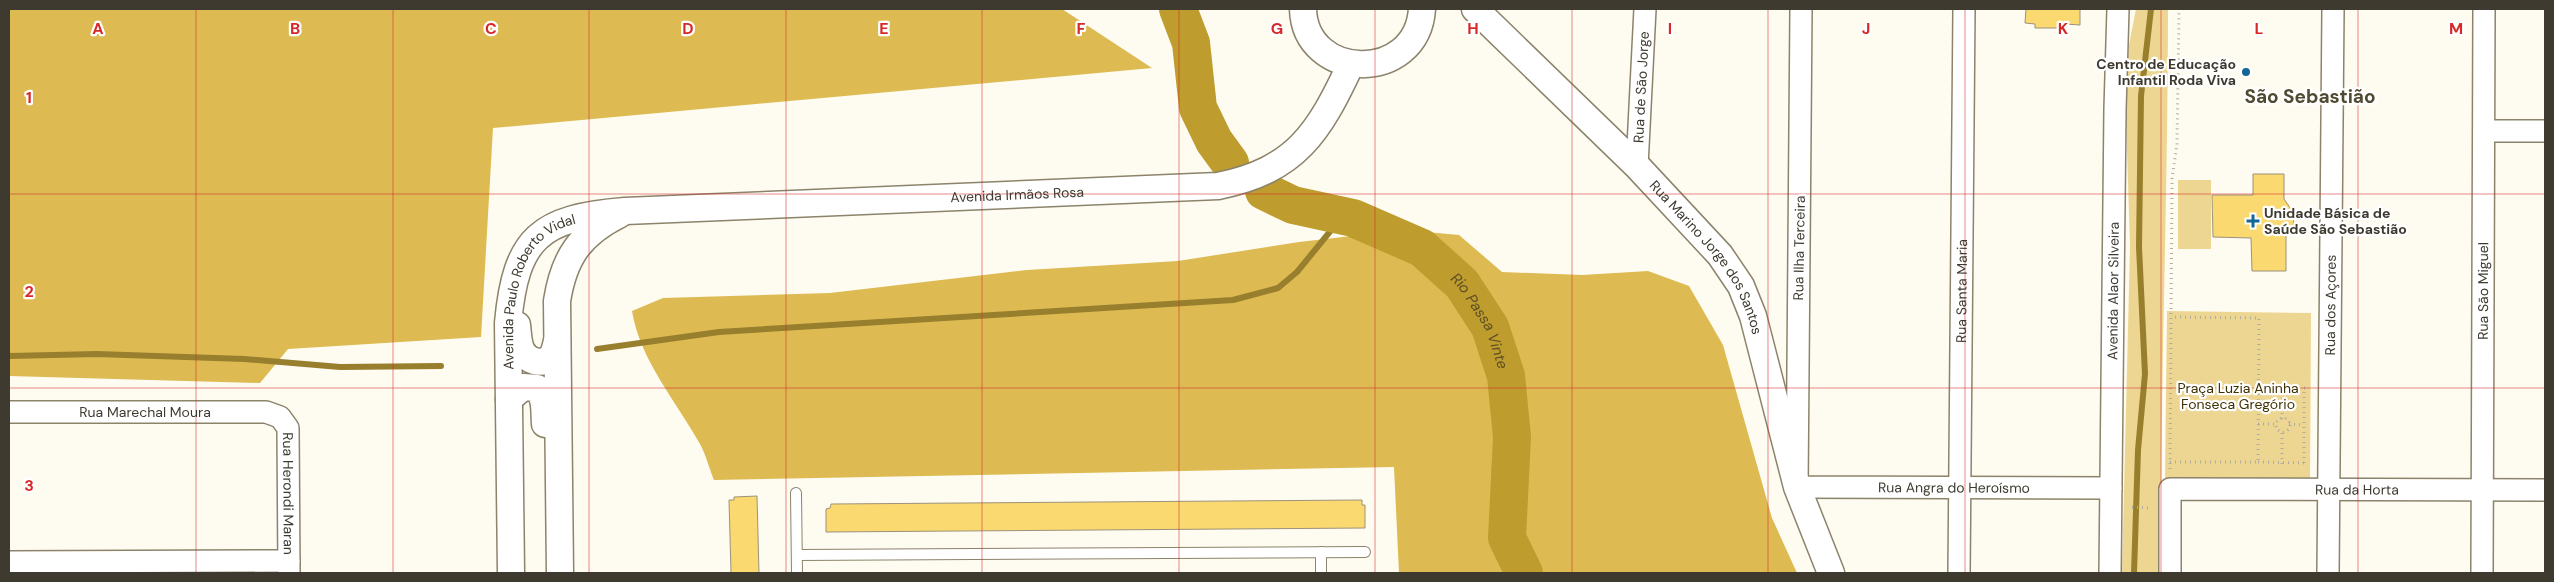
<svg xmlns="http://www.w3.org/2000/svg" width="2554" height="582" font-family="'DM Sans',sans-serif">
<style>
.green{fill:#edd692}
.forest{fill:#ddbb52}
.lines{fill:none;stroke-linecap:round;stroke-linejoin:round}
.stream{stroke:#987f2e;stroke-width:6}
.river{stroke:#be9c2d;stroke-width:38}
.building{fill:#fbd971;stroke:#9b927a}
.service-casing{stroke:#8c836b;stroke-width:12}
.minor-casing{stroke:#8c836b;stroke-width:24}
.tertiary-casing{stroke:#8c836b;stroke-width:29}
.path{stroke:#afaca1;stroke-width:3;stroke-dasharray:1 4;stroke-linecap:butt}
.service{stroke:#fff;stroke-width:10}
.minor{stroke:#fff;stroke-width:21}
.tertiary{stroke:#fff;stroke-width:26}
.grid{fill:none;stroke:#d62828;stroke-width:1;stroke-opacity:0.55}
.poi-dot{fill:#126798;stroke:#fff;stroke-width:2}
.labels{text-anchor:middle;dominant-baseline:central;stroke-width:4.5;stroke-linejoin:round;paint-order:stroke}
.poi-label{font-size:14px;font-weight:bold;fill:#3e3a30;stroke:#fff;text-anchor:end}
.street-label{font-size:14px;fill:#3e3a30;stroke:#fff}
.park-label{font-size:14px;fill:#3f3102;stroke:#fff}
.water-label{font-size:15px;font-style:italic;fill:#5d4f23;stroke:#fff}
.district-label{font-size:19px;font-weight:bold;fill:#514a33;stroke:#fff}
.grid-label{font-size:16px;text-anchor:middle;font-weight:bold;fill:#d62828;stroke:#fff;stroke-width:4.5;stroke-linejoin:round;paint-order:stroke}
</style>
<rect width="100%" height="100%" fill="#fefbf0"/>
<g class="green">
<path d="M2136 9H2168C2168 197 2160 385 2161 573H2122L2130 246 2125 87 2129 45Z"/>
<rect x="2178" y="180" width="33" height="69"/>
<polygon points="2167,311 2311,313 2310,481 2165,480"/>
</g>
<g class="forest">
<polygon points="9,9 1062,9 1152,68 493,128 481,337 288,349 260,383 9,376"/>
<path d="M1404 230 1459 235 1502 272 1582 275 1648 271 1689 286 1723 345 1772 518 1797 573H1399L1394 467 714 480C709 468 706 455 700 444 676 401 640 360 632 311L663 298 830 293 1027 270 1178 261 1299 242Z"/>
</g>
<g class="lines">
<g class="stream">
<polyline points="597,349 719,332 1233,300 1278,288 1297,272 1337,223 1353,218"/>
<polyline points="9,356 97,354 244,359 340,367 441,366"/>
<polyline points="2134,573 2138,450 2145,374 2139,247 2141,96 2151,9"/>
</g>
<g class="river">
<polyline points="1178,9 1191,43 1198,108 1214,141 1230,163"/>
<path id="s1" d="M1264 191 1293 205 1353 218 1422 248 1462 284 1490 327 1506 376 1512 437 1507 538 1524 573"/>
</g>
</g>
<g class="building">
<polygon points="2026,9 2080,9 2080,25 2065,24 2065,28 2035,28 2035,24 2025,23"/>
<polygon points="2253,174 2284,174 2284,199 2293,212 2294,230 2286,230 2286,271 2252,271 2251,238 2213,237 2212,195 2253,195"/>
<polygon points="757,496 759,573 731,573 729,500 734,500 734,497"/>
<polygon points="1362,500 1362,505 1365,505 1365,528 826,532 826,509 830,508 831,504"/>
</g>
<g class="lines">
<defs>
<g id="service">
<polyline points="796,493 797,573"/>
<polyline points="1321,552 1321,573"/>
<polyline points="797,555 1365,552"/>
</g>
<g id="minor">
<path id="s2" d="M1801 9 1797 487 2111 488"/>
<polyline points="2484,131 2545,131"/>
<path id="s3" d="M1637 166 1645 9"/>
<path id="s4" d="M9 412H266L280 417 288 428 289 573"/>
<polyline points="9,562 289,561"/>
<path id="s5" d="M1959 573 1964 9"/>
<path id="s6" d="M2110 573 2115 109 2118 9"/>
<path id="s7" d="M2170 573V489L2545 490"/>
<path id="s8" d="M2328 573 2333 9"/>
<path id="s9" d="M2482 573 2484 9"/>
</g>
<g id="tertiary">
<path d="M1303 9C1305 81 1417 84 1422 9"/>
<path id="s10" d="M1475 9 1637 166 1720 255 1741 286 1753 316 1797 487 1831 573"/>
<path d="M517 325C518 333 518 342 521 349 526 361 543 367 552 356 554 353 556 345 557 341"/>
<path d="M509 399 523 387 537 388C546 398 544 411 545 424"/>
<path id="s11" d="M511 573 508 323C516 237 540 218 625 211L1218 186C1297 170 1319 132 1351 64"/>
<path d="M560 573 557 301C564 257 580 234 620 214"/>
</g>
</defs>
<use href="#service" class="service-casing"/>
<use href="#minor" class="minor-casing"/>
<use href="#tertiary" class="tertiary-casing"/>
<g class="path">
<polyline points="2259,388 2305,388"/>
<circle cx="2283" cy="425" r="7"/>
<polyline points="2282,419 2283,388"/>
<polyline points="2258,424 2276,424"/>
<polyline points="2289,424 2304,425"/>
<polyline points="2170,462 2258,462 2259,318 2171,317"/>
<polyline points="2258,462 2306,463"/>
<polyline points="2304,463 2304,388"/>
<polyline points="2282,464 2282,432"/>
<polyline points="2170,469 2172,179 2177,144 2179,9"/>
<polyline points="2132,507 2150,508"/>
</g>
<use href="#service" class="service"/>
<use href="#minor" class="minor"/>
<use href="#tertiary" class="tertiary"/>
</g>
<path class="grid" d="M196 9V573M393 9V573M589 9V573M786 9V573M982 9V573M1179 9V573M1375 9V573M1572 9V573M1768 9V573M1965 9V573M2161 9V573M2358 9V573M9 194H2545M9 388H2545"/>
<g class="poi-dot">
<circle cx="2246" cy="72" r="5"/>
<path d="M2250.5 213.5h5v5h5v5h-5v5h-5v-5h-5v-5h5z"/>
</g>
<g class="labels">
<g class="poi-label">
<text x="2236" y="64">Centro de Educação<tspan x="2236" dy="16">Infantil Roda Viva</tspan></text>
<text x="2264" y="213" text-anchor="start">Unidade Básica de<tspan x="2264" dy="16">Saúde São Sebastião</tspan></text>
</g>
<g class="street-label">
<text stroke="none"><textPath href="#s3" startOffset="79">Rua de São Jorge</textPath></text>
<text stroke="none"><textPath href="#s11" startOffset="828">Avenida Irmãos Rosa</textPath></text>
<text transform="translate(1799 248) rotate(-89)">Rua Ilha Terceira</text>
<text stroke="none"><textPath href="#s10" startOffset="342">Rua Marino Jorge dos Santos</textPath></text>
<text stroke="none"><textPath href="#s5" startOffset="282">Rua Santa Maria</textPath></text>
<text stroke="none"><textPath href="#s6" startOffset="282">Avenida Alaor Silveira</textPath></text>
<text stroke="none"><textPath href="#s9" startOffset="282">Rua São Miguel</textPath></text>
<text stroke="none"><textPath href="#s11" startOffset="294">Avenida Paulo Roberto Vidal</textPath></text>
<text stroke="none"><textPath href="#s8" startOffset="268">Rua dos Açores</textPath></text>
<text stroke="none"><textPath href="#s4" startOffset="136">Rua Marechal Moura</textPath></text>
<text stroke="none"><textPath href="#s2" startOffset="635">Rua Angra do Heroísmo</textPath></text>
<text stroke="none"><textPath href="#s7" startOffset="271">Rua da Horta</textPath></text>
<text stroke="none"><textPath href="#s4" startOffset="351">Rua Herondi Maran</textPath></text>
</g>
<g class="park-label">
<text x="2238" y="388">Praça Luzia Aninha<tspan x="2238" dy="16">Fonseca Gregório</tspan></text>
</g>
<g class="water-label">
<text stroke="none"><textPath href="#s1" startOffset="264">Rio Passa Vinte</textPath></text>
</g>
<g class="district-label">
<text x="2310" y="96">São Sebastião</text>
</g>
</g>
<g class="grid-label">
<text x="98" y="34">A</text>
<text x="295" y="34">B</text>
<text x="491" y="34">C</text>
<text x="688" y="34">D</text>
<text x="884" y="34">E</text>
<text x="1081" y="34">F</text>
<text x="1277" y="34">G</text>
<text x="1473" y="34">H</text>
<text x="1670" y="34">I</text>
<text x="1866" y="34">J</text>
<text x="2063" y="34">K</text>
<text x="2259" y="34">L</text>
<text x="2456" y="34">M</text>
<text x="29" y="103">1</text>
<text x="29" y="297">2</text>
<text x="29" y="491">3</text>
</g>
<rect width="2554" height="582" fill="none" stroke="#3e3a30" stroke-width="20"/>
</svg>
